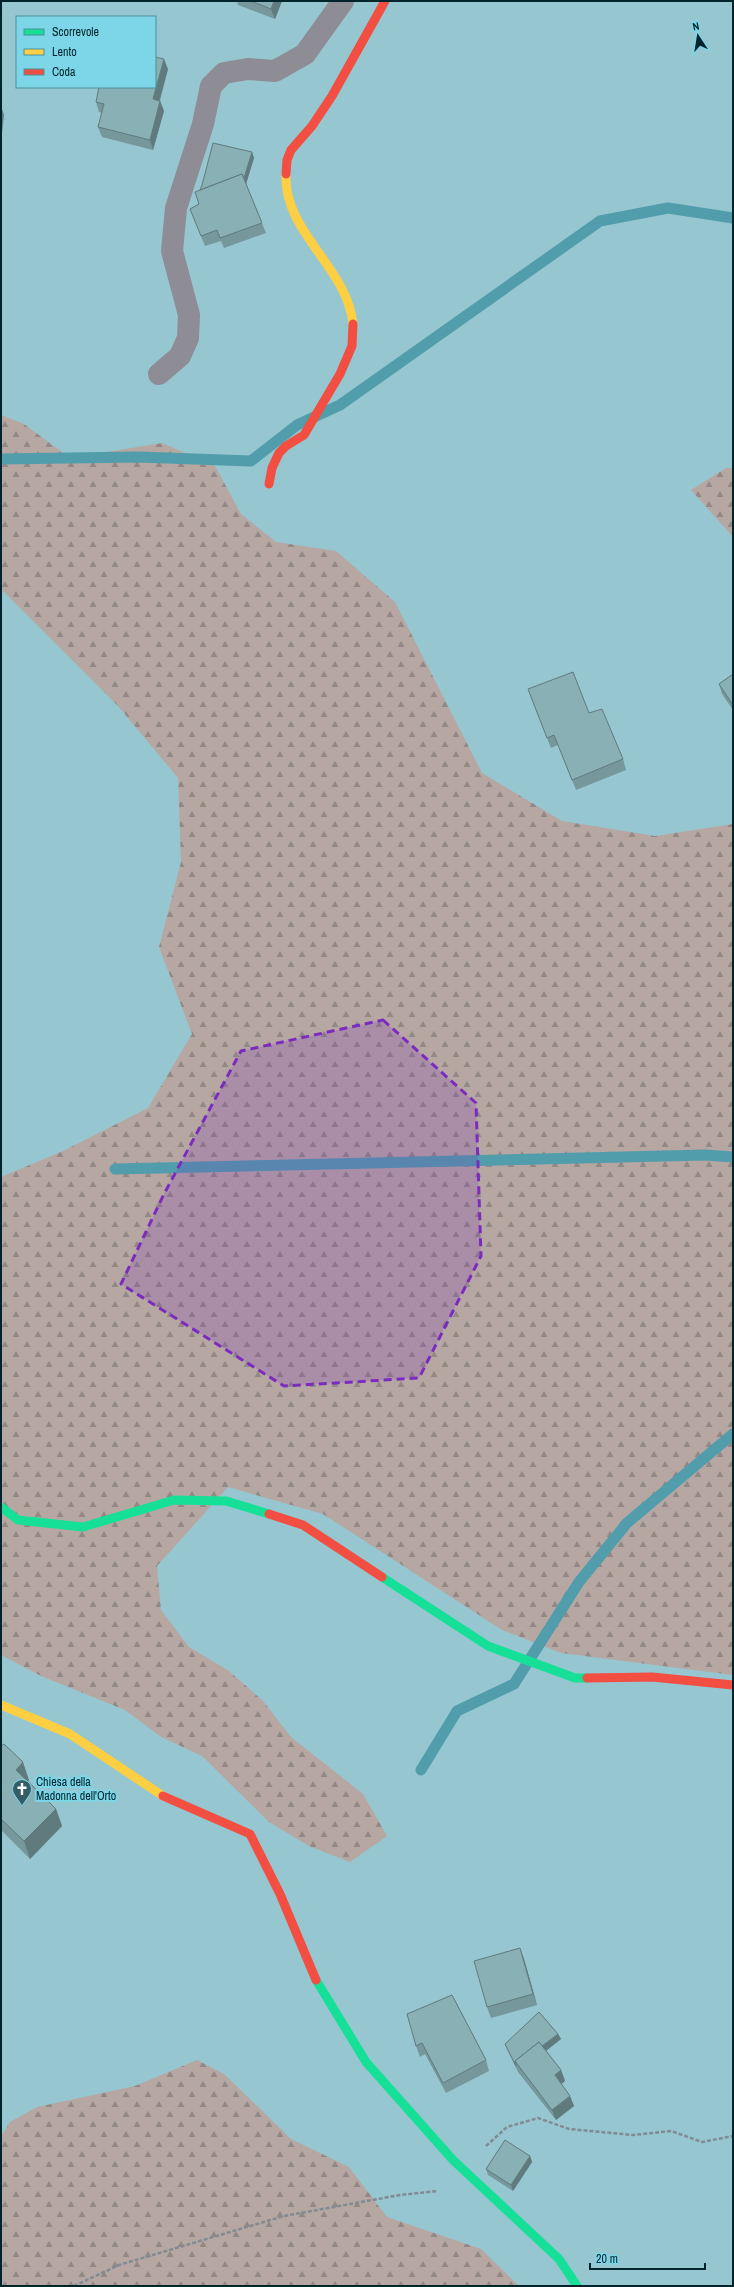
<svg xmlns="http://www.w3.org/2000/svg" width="734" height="2287" font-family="'Archivo Narrow',sans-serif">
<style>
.forest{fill:url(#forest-firs)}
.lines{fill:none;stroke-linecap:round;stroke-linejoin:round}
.stream{stroke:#519dac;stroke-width:11}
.path{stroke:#828b93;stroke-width:2.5;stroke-dasharray:4 2;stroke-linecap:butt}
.street{stroke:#8e8d95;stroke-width:22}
.fast{stroke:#16e098;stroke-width:9}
.slow{stroke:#ffcf43;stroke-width:9}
.jam{stroke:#f24e42;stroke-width:9}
.wall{fill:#76979b}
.shaded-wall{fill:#607b7e}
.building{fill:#89b0b4;stroke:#607b7e}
.marked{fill:#7b2cbf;fill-opacity:0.2;stroke:#7b2cbf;stroke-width:3;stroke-dasharray:8 5;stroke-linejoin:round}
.labels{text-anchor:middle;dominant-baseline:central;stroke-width:4;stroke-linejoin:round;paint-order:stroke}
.poi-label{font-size:12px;fill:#00242b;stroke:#7dd6e8;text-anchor:start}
</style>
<defs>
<pattern id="forest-firs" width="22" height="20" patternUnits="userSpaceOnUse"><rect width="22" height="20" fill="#b6a7a3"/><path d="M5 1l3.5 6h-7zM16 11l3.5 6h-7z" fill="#928885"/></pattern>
</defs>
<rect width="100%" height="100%" fill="#96c6d0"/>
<g class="forest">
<polygon points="1,415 24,424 70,458 162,443 215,466 241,514 276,542 336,551 395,602 482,773 562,821 655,836 733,824 733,1675 561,1653 502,1630 323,1514 228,1487 157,1566 161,1610 189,1647 229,1671 263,1701 291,1737 363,1794 387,1836 350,1862 309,1846 269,1822 202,1756 161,1737 125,1710 41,1676 1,1655 1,1177 63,1151 148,1108 192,1034 159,947 181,862 178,778 118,706 1,589"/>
<polygon points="726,468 733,468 733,537 691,490"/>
<polygon points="197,2060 224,2074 291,2139 349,2167 387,2217 481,2249 519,2286 1,2286 1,2136 10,2122 37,2107 135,2086"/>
</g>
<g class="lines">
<g class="stream">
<polyline points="1,459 138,457 251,461 297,425 340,405 600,221 668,208 733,218"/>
<polyline points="115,1169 706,1155 733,1157"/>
<polyline points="421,1770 457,1711 514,1684 579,1582 627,1523 733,1434"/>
</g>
<g class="path">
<polyline points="486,2146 507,2127 538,2118 569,2129 633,2135 671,2131 702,2142 733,2136"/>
<polyline points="74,2286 119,2265 284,2216 400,2195 438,2191"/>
</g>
<polyline class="street" points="159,374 180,356 188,338 189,315 172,251 176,208 203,124 211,86 224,73 248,69 275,71 305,54 343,1"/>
<g class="fast">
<polyline points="1,1507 18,1520 83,1527 174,1500 226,1501 269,1514"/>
<polyline points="382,1577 488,1646 575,1678 587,1678"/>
<polyline points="316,1980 366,2062 453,2160 559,2259 577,2286"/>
</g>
<g class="slow">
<path d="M286 174C283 232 348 268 353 324"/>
<polyline points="1,1705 70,1734 163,1796"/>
</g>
<g class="jam">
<polyline points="286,174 287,160 291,150 312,126 332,96 385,1"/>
<polyline points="269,484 272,468 279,453 286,446 304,435 340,374 352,346 353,324"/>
<polyline points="269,1514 303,1525 382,1577"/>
<polyline points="587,1678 652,1677 733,1685"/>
<polyline points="163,1796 250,1834 280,1894 316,1980"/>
</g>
</g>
<g class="wall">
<polygon points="237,1 282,1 275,19 238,5"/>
<polygon points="168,69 160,101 164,111 153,150 102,137 98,127 102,113 99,112 96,102"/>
<polygon points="252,152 254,158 246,184 266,233 224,248 221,241 205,246 190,209 199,204 200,190"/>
<polygon points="733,674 733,710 722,694 719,684"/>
<polygon points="532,700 589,713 623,759 626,770 576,790 558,745 551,748"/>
<polygon points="1,1746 29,1780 28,1781 56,1809 62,1826 30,1859 1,1830"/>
<polygon points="520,1948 524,1959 537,2005 491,2018 487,2007"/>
<polygon points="452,1995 486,2060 489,2071 446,2093 425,2054 420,2057 416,2046"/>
<polygon points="558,2034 561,2039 546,2051 561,2070 565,2081 561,2084 570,2096 574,2106 556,2120 518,2072 507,2049 505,2044"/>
<polygon points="530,2156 532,2162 513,2191 488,2175 486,2169"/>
</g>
<g class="shaded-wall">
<polygon points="274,1 282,1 275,19 271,9"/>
<polygon points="164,59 168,69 157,109 153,99"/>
<polygon points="160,101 164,111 153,150 150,140"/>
<polygon points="1,106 4,115 1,142"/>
<polygon points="252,152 254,158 246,184 244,179"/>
<polygon points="23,1762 29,1780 22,1787 16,1770"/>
<polygon points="56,1809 62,1826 30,1859 24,1841"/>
<polygon points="520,1948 524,1959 537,2005 533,1994"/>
<polygon points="558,2034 561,2039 521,2070 518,2065"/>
<polygon points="561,2070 565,2081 559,2086 555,2075"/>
<polygon points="570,2096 574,2106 556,2120 552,2110"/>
<polygon points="530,2156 532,2162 513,2191 511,2185"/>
</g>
<g class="building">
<polygon points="251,1 274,1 271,9"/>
<polygon points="155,57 164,59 153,99 160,101 150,140 98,127 104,104 96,102 99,87 155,87"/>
<polygon points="213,143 252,152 244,178 242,174 200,190 202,185"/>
<polygon points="242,174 262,223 220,238 217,230 201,236 190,209 199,204 195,192"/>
<polygon points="573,672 589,713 602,709 623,759 572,780 554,735 547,738 528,689"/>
<polygon points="733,674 733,705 719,684"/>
<polygon points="4,1744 23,1762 16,1770 56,1809 24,1841 1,1819 1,1746"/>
<polygon points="520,1948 533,1994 487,2007 474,1961"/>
<polygon points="452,1995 486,2060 443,2083 422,2043 416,2046 407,2014"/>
<polygon points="539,2012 558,2034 542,2046 539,2042 515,2061 516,2066 505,2044"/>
<polygon points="539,2042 561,2070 555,2075 570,2096 552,2110 515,2061"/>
<polygon points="505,2140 530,2156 511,2185 486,2169"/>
</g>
<path class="marked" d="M383 1020 476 1103 481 1256 419 1378 284 1386 121 1284 164 1194 241 1051Z"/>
<defs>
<symbol id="church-pin" viewBox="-11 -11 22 30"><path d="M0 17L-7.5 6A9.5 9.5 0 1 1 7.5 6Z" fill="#345d65" stroke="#7dd6e8"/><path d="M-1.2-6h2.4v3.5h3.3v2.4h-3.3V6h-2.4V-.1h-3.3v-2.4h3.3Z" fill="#fff"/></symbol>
</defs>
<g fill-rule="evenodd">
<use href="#church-pin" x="11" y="1778" width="22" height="30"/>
</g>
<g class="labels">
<g class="poi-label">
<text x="36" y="1782">Chiesa della<tspan x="36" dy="14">Madonna dell'Orto</tspan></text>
</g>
</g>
<rect width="734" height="2287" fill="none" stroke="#00242b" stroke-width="4"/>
<rect x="16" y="16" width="140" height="72" fill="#7dd6e8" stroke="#4b8f9c"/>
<rect x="24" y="29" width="20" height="6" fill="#16e098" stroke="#4b8f9c"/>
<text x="52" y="36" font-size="12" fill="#00242b">Scorrevole</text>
<rect x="24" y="49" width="20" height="6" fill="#ffcf43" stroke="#4b8f9c"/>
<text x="52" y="56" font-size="12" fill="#00242b">Lento</text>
<rect x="24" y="69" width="20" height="6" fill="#f24e42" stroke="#4b8f9c"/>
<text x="52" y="76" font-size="12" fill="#00242b">Coda</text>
<g transform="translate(698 36) rotate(348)" stroke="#7dd6e8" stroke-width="3" paint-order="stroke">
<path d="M0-3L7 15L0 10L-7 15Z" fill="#00242b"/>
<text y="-6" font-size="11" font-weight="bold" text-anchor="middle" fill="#00242b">N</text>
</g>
<path d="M590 2263v6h115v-6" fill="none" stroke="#00242b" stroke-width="2"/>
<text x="596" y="2263" font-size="12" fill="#00242b" stroke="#7dd6e8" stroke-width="3" paint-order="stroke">20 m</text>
</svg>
